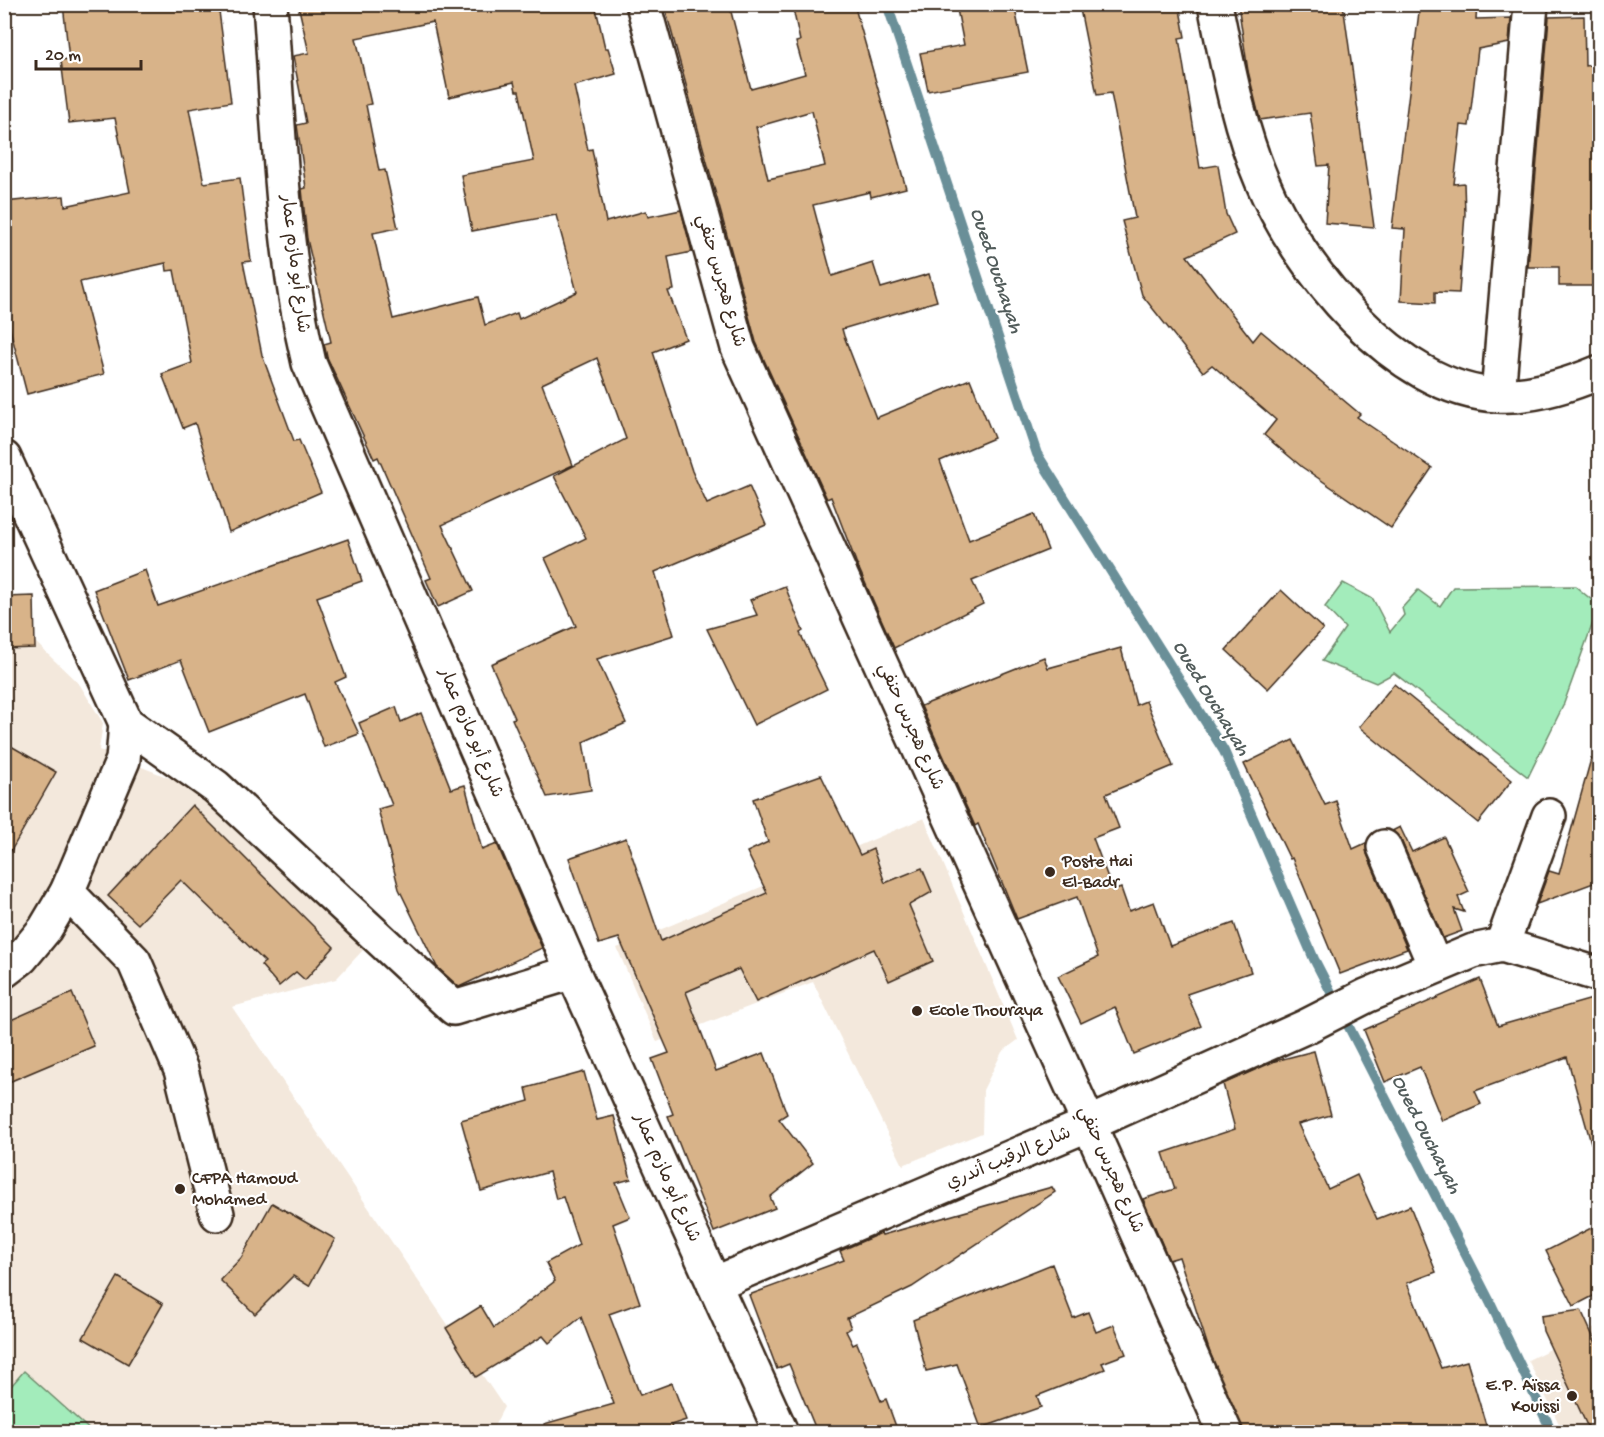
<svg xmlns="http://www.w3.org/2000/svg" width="1604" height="1437" font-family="'Gochi Hand','Playpen Sans Arabic',sans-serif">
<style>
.built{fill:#f3e8dc}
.green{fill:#a3ecbb;stroke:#6f8b6c;stroke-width:1.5}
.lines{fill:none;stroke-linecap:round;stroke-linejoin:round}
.stream{stroke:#6a8f98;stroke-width:10}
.building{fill:#d8b389;stroke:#3b2a1e;stroke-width:1.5;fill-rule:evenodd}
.minor-casing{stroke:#3b2a1e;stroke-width:38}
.minor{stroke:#fff;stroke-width:33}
.poi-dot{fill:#3b2a1e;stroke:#fff;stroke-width:2}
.labels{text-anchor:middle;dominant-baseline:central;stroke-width:4.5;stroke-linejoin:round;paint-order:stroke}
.street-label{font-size:18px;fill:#3b2a1e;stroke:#fff}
.poi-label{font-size:18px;fill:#3b2a1e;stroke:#fff;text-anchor:start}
.water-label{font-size:20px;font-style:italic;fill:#525c5b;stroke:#fff}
</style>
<rect width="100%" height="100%" fill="#fff"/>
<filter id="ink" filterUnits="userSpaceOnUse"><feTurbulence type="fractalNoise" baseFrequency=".0167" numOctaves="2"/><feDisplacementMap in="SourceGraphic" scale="12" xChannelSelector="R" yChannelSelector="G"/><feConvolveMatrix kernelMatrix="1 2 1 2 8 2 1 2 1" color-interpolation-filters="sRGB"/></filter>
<g filter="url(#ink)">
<g class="built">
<polygon points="5,613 80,685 103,723 99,750 197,789 229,817 364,949 336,979 232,1007 504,1407 491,1432 92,1432 24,1371 5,1393"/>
<polygon points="924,818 1018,1040 1002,1052 983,1090 982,1133 903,1165 813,982 657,1042 617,948"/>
<polygon points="1599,1325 1599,1432 1563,1432 1528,1360"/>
</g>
<g class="green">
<polygon points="1343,583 1373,599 1390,632 1404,615 1402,608 1418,590 1440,606 1453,587 1575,586 1599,606 1563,706 1528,777 1394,673 1376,683 1322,661 1345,628 1325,607"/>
<polygon points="24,1371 92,1432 5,1432 5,1393"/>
</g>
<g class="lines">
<polyline class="stream" points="887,4 1037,454 1224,751 1314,959 1491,1304 1552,1432"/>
</g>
<g class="building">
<polygon points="63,4 218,4 231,102 189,109 204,183 240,178 251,261 243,262 262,355 294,441 299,440 321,492 229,532 195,423 183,428 162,374 192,363 174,270 167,271 166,263 80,282 104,374 27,394 4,306 4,202 64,196 65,206 130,192 115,118 69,123 61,60 69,59"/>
<path d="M298 4H595L605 48H608L616 74 574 86 588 150 592 149 606 222 646 211 648 217 681 210 692 252 668 257 674 290 668 291 686 339 653 352 692 471 707 504 749 486 766 525 655 572 674 635 597 659 626 723 583 742 591 790 547 797 512 719 515 718 491 664 576 626 545 558 586 538 554 476 626 439 597 358 542 384 573 465 442 525 473 591 438 607 426 580 431 578 378 457 374 459 327 357 324 344 331 342 307 239 302 189 306 188 297 125 306 123 293 56 309 53ZM433 22 449 97 514 82 516 91H519L534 161 461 175 472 231 556 215 577 292 519 319 517 313 485 325 478 297 393 319 373 233 398 228 385 170 379 171 366 105 371 104 356 38Z"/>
<path d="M664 4H729L751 89 805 74 796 42 800 41 792 4H854L906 188 871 197 870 192 813 205 832 276 873 263 881 288 929 274 937 301 842 329 844 336 876 418 970 379 994 438 940 461 969 540 1034 514 1048 550 972 581 983 604 894 648 856 562 831 497 827 499 756 342ZM812 111 825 166 768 179 756 127Z"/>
<polygon points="956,4 1014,4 1028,72 928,91 920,53 964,45"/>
<polygon points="1079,4 1179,4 1185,37 1179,38 1200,168 1218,165 1226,214 1235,234 1187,256 1253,341 1261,331 1360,414 1357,417 1432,468 1391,528 1302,467 1264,435 1276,420 1212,365 1203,372 1142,295 1122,221 1135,218 1111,93 1097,95"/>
<polygon points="1238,4 1343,4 1374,227 1325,223 1329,165 1318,166 1310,113 1260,120 1248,71"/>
<polygon points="1420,4 1477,4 1476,19 1511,18 1509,43 1478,49 1469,126 1461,125 1454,184 1464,183 1465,214 1459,293 1435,292 1435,303 1401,301 1405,229 1392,228"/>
<polygon points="1584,16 1585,66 1599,64 1599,286 1559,286 1559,267 1528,267 1549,17"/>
<polygon points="348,539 362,581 317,597 346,677 335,682 359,734 324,747 305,694 209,732 181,660 129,680 94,590 145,570 158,606"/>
<polygon points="785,586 803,631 800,633 827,689 754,725 707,629 757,615 750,600"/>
<polygon points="1281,590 1323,629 1268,689 1226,650"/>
<polygon points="34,596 35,648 4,649 4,597"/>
<polygon points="1121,648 1136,705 1146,701 1173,766 1106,794 1119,828 1093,838 1113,891 1121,888 1129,911 1154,902 1170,946 1234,923 1251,972 1187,994 1201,1026 1134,1054 1115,1007 1081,1023 1058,976 1098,957 1077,897 1017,919 978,824 975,826 921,706 1044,657 1048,668"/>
<polygon points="1394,684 1512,780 1478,823 1359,727"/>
<polygon points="396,707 401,722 421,713 451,789 465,785 482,850 497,844 542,948 459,987 437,967 399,889 378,809 392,805 359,723"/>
<polygon points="1293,740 1325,805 1336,801 1353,849 1366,843 1367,854 1407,949 1340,974 1292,858 1290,859 1244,764"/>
<polygon points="4,742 56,772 4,863"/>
<polygon points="1591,759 1599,761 1599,881 1537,904 1549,871 1559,874"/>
<polygon points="821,775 860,855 873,849 885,883 922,868 932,892 909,905 933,961 889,981 874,949 756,1002 739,969 686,992 716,1071 764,1053 787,1114 779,1119 813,1163 770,1197 775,1208 714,1232 668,1116 673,1114 652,1059 669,1053 619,938 599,944 569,858 626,838 661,941 767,893 747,852 768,842 753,799"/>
<polygon points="192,805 334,947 305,980 296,972 279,986 261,965 265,962 181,880 138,924 108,896"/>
<polygon points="1400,827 1412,852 1444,837 1469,892 1458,897 1464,912 1454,909 1462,931 1443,938 1401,840 1392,831"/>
<polygon points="1480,979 1498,1026 1599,997 1599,1142 1591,1143 1567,1057 1475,1091 1481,1104 1442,1121 1420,1067 1385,1082 1364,1030"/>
<polygon points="72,993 94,1046 4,1084 4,1023"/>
<polygon points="1314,1051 1331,1115 1298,1124 1328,1189 1357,1175 1377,1219 1410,1206 1436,1272 1407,1283 1441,1368 1467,1361 1488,1432 1243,1432 1210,1353 1179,1257 1169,1260 1143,1199 1175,1189 1163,1153 1235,1129 1223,1084 1275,1061"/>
<polygon points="584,1072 597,1120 614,1116 631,1179 616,1183 630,1217 613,1224 640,1303 609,1314 640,1395 672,1383 686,1420 671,1425 673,1432 545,1432 544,1424 614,1404 581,1317 549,1343 543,1336 476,1377 446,1328 481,1306 494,1328 555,1281 546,1263 579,1245 563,1197 556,1199 549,1172 481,1191 461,1120 529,1101 526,1088"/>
<polygon points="1052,1187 1055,1192 912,1287 847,1318 851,1328 846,1331 853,1345 857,1343 881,1401 886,1399 898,1432 817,1432 789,1364 777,1369 749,1295 844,1260 840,1251 881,1233 882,1235"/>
<polygon points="272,1203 335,1239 309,1286 293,1276 255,1314 220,1280 241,1258"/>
<polygon points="1599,1224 1599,1293 1574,1306 1546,1251"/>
<polygon points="1052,1264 1073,1318 1088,1312 1096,1332 1114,1325 1126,1354 1102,1363 1105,1369 1037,1396 1041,1407 981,1428 957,1364 926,1371 913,1320"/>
<polygon points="118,1277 163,1304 128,1364 83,1338"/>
<polygon points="1581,1310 1599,1350 1599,1432 1590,1432 1543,1331 1541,1316"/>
</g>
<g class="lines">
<defs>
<g id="minor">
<path d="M270 4C279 124 281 246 309 363L573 972 781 1432"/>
<polyline points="643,4 738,348 1089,1124 1225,1432"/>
<path d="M1215 4C1227 63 1238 125 1262 181 1298 267 1396 391 1498 395 1531 397 1569 385 1600 372"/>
<polyline points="1498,395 1531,4"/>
<polyline points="4,458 126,723 216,787 454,1008 573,972"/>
<polyline points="1384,847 1435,966"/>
<polyline points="67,892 134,961 181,1070 217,1214"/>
<polyline points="1502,945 1549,816"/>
<polyline points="4,971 21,958 45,929 67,892 123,760 126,723"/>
<polyline points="714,1284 1089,1124 1307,1026 1366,996 1473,951 1502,945 1600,975"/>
</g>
</defs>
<use href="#minor" class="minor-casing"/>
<use href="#minor" class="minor"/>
</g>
</g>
<g class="poi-dot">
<circle cx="1050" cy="872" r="6"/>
<circle cx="917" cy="1011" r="6"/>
<circle cx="180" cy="1189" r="6"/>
<circle cx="1572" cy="1396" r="6"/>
</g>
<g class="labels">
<g class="street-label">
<text transform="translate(294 264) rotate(83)">شارع أبو مازم عمار</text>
<text transform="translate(720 281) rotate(74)">شارع هجرس حنفي</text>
<text transform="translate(910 727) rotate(66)">شارع هجرس حنفي</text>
<text transform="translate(470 733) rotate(67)">شارع أبو مازم عمار</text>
<text transform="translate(1009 1159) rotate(-23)">شارع الرقيب أندري</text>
<text transform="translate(1110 1170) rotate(66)">شارع هجرس حنفي</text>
<text transform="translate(666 1178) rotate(66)">شارع أبو مازم عمار</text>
</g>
<g class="poi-label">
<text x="1062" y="862">Poste Hai<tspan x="1062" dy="21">El-Badr</tspan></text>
<text x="929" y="1011">Ecole Thouraya</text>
<text x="192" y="1179">CFPA Hamoud<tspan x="192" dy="21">Mohamed</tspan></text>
<text x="1560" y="1386" text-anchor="end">E.P. Aïssa<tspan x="1560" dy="21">Kouissi</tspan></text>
</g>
<g class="water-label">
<text transform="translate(995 271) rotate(72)">Oued Ouchayah</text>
<text transform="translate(1210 699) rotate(59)">Oued Ouchayah</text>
<text transform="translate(1425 1135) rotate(63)">Oued Ouchayah</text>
</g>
</g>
<rect width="1604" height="1437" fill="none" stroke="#fff" stroke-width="24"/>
<rect x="12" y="12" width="1580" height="1413" fill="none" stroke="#3b2a1e" stroke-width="2" filter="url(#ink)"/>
<path d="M36 60v9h105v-9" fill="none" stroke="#3b2a1e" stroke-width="3"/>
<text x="45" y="60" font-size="18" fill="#3b2a1e" stroke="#ffffff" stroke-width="4.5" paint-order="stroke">20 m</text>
</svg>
